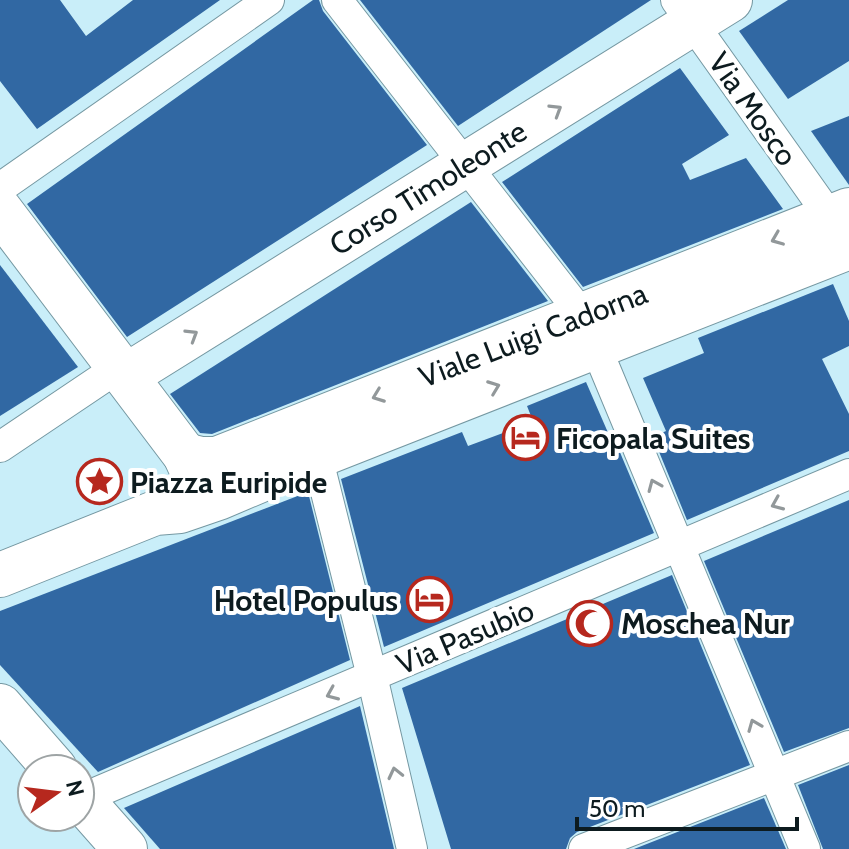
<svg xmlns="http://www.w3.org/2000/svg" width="849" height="849" font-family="Cabin,sans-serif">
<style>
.building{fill:#3168a3}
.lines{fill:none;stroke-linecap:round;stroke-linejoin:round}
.street-casing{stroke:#7598a2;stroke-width:32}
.secondary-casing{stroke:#7598a2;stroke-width:46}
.street{stroke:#fff;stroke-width:30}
.secondary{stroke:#fff;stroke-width:44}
.oneway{stroke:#92989a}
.labels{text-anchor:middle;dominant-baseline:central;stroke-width:8;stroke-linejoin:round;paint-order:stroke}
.street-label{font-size:30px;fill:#0d1b1f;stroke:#fff}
.poi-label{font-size:30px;font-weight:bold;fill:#0d1b1f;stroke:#fff;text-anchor:start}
</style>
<rect width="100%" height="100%" fill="#c9eef9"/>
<g class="building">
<polygon points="0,0 60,0 86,36 133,0 220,0 37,129 0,81"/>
<polygon points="313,0 319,0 323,11 427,145 127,337 27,204"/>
<polygon points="360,0 651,0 458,126"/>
<polygon points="788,0 849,0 849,61 788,99 739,31"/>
<polygon points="680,68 729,135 682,164 690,180 746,158 783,209 583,287 502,182"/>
<polygon points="849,116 849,185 811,131"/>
<polygon points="471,202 548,301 212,434 200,433 170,394"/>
<polygon points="0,265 78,367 0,416"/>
<polygon points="833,284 849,321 849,346 822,359 849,414 849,451 687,520 653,437 666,431 643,378 704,353 698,338"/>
<polygon points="586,382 616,451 619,450 654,533 384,647 341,479 462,432 468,446 503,433 533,421 527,406"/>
<polygon points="308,492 350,660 98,772 0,665 0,611"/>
<polygon points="849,500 849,728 784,752 704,561"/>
<polygon points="672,575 750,765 577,832 570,838 566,849 451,849 402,688"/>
<polygon points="360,706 394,849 160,849 124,808"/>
<polygon points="849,765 849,849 823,849 798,785"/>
<polygon points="764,798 786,849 634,849"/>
</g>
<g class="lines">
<defs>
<g id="street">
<polyline points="337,0 583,316 805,849"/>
<polyline points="676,0 830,217 837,232"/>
<polyline points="0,188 269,0"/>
<polyline points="0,447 119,367"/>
<polyline points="317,456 372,676 412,849"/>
<polyline points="81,799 849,474"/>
<polyline points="584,849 849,746"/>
</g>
<g id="secondary">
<polyline points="0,210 185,455 196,479"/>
<polyline points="126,376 730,0"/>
<polyline points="185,455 201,459 217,459 849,210"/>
<polyline points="0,575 155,513 180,511 218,498 317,456 849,247"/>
<polyline points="0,706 55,769"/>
<polyline points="80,798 125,849"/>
</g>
</defs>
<use href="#street" class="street-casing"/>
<use href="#secondary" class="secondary-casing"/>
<use href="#street" class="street"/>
<use href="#secondary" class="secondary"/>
</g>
<defs><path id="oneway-chevron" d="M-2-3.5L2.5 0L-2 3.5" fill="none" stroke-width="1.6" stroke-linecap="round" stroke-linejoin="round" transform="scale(2)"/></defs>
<g class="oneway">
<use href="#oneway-chevron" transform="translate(556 110) rotate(-32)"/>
<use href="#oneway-chevron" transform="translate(777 239) rotate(158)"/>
<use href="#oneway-chevron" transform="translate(192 335) rotate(-32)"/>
<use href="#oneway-chevron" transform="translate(494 387) rotate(-21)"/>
<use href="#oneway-chevron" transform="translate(378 396) rotate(159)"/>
<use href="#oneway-chevron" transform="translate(654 485) rotate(-113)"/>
<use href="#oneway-chevron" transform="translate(777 504) rotate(157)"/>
<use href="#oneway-chevron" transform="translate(332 694) rotate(157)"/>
<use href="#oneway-chevron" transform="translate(754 725) rotate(-112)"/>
<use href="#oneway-chevron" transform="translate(395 773) rotate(-103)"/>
</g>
<defs>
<symbol id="hotel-ring" viewBox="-11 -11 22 22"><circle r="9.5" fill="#fff" stroke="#b6281e" stroke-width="1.5"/><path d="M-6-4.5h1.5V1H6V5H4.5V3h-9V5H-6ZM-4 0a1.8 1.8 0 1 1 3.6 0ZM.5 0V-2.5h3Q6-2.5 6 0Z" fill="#b6281e"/></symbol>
<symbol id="sight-ring" viewBox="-11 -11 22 22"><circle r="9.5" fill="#fff" stroke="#b6281e" stroke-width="1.5"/><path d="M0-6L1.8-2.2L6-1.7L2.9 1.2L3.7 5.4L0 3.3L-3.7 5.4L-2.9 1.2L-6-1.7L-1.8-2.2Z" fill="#b6281e"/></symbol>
<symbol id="mosque-ring" viewBox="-11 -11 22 22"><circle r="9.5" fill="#fff" stroke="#b6281e" stroke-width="1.5"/><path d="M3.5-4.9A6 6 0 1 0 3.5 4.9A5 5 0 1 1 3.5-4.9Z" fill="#b6281e"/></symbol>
</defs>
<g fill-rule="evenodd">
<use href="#hotel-ring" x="500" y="412" width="51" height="51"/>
<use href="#sight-ring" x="74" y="456" width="51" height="51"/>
<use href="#hotel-ring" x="404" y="574" width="51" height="51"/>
<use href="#mosque-ring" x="564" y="598" width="51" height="51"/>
</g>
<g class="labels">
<g class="street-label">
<text transform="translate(753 109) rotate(55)">Via Mosco</text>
<text transform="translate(428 188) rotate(-32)">Corso Timoleonte</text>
<text transform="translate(533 335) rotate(-21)">Viale Luigi Cadorna</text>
<text transform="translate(465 637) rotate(-23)">Via Pasubio</text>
</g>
<g class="poi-label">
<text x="556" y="438">Ficopala Suites</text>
<text x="130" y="482">Piazza Euripide</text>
<text x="398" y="600" text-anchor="end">Hotel Populus</text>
<text x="621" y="623">Moschea Nur</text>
</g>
</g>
<g transform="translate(56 793) rotate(76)"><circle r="38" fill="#ffffff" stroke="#9ea4a5" stroke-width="2"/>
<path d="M0-6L14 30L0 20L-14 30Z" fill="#b6281e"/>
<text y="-12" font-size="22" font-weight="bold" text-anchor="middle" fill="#0d1b1f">N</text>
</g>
<path d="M577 817v12h220v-12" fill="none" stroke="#0d1b1f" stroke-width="4"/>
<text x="589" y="817" font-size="24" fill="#0d1b1f" stroke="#ffffff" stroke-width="6" paint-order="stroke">50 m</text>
</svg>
